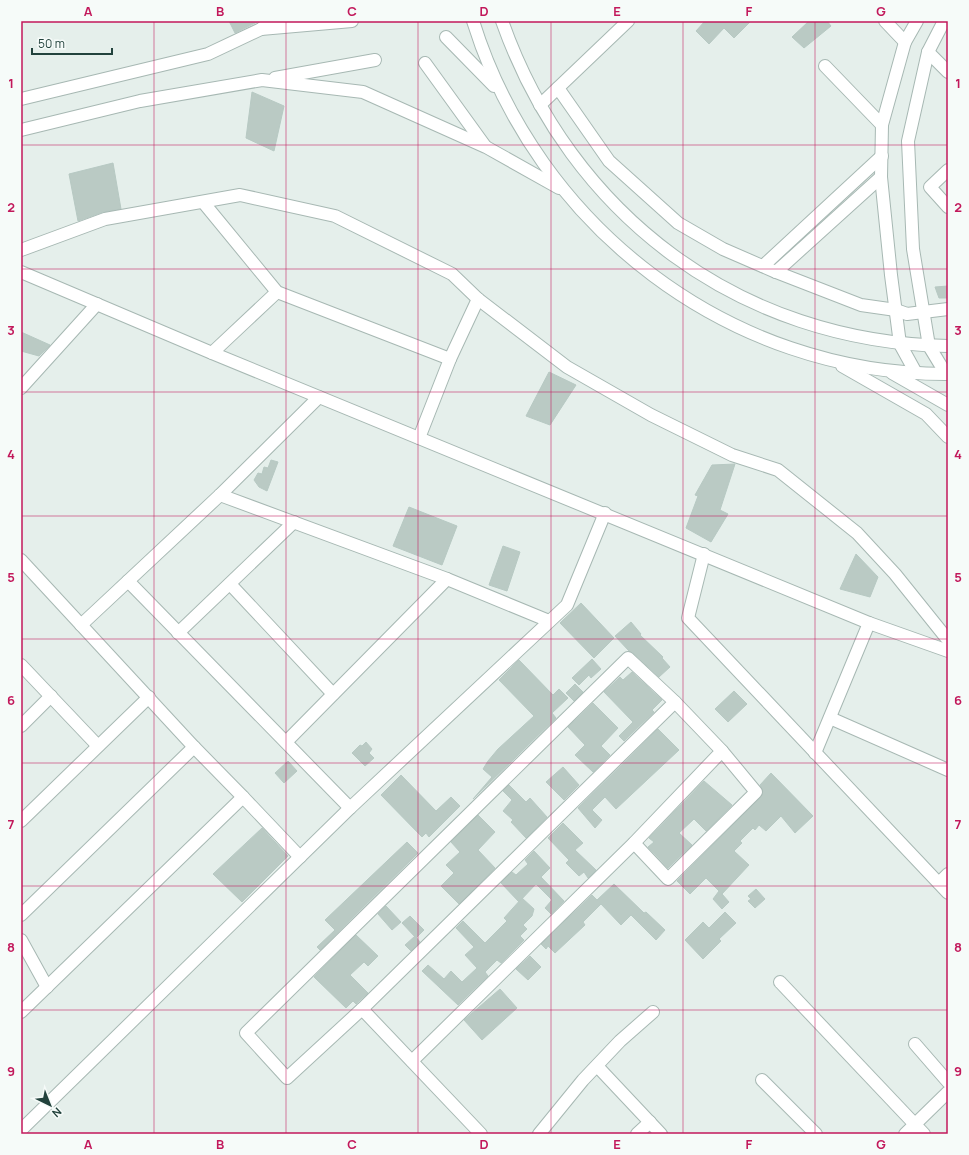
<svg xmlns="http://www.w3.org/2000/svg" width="969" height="1155" font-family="Manrope,sans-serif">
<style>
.building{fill:#bacac4;stroke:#b7c9c3}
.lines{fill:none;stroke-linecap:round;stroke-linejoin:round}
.street-casing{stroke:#a7b8b3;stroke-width:14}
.street{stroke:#fff;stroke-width:12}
.grid{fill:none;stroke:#c2185b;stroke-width:1;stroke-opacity:0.55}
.neatline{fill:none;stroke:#c2185b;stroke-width:1.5}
.grid-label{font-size:13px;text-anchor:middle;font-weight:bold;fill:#c2185b}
</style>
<rect width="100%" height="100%" fill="#e5efeb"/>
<g class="building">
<polygon points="229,21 259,21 235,33"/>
<polygon points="705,21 751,21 734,38 724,28 709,44 696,31"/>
<polygon points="809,21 827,21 831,26 804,48 792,37"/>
<polygon points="252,92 284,106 274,151 246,138"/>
<polygon points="113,163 121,209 103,212 78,221 69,174"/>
<polygon points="948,286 948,298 939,298 935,287"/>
<polygon points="21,332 50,345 39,356 21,351"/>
<polygon points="549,372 576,385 550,425 526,416"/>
<polygon points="271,460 278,462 267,491 259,487 254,480 258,473 262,474 264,467 268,468"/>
<polygon points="735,464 720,510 728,514 711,542 686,528 698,496 695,495 712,465"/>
<polygon points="409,507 457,526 442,565 393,546"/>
<polygon points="503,546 520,552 507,591 489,585"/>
<polygon points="856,554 878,577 870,597 840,589"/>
<polygon points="581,603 614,638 594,658 560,623"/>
<polygon points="631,622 641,634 640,635 663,657 662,658 670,667 659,677 633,653 629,651 615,636"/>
<polygon points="592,659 601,669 591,678 589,675 579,685 572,678"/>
<polygon points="519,660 553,695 559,689 568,698 552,713 556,718 473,799 492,777 483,769 488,761 498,749 534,716 499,680"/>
<polygon points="632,672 662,700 652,710 654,712 624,741 619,736 633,722 604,692 620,677 623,680"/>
<polygon points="575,684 583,692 574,701 566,693"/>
<polygon points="734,691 747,704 728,722 715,709"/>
<polygon points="593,703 618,728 601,746 610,755 593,772 575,755 585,745 568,727"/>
<polygon points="658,729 679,750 616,809 605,797 592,810 602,820 595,828 578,808"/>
<polygon points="366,742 372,749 369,753 374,758 365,766 352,753 360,745 362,746"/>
<polygon points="288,761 297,771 284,783 275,773"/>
<polygon points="563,767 579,785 564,800 546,782"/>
<polygon points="771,773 813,816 795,833 781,816 766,831 759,825 755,830 753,828 740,841 742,843 734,851 749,865 722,894 729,902 722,909 713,899 719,891 706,878 690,894 677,881 761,797 763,791 760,785"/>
<polygon points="401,775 436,811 451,797 460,806 429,837 426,833 422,837 381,795"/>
<polygon points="704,781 732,805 706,831 694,819 679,833 692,845 668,868 648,847 654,842 649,838"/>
<polygon points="509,785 526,802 530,798 547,817 526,838 511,822 513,820 503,811 512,800 503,791"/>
<polygon points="478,815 495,832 478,850 495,868 459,904 441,886 454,873 446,865 460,852 451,842"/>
<polygon points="563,823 583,843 575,850 596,870 588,878 584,872 579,876 566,863 569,860 548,838"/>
<polygon points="262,828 288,856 242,902 213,874"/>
<polygon points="407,842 418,853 320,950 317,947 335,930 325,920"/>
<polygon points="534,851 550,868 541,877 564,901 551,914 545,908 552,900 536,884 519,902 501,883 512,872 516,875 528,864 525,860"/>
<polygon points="614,884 644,913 646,912 665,930 656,940 631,915 621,925 601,904 583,922 585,925 555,953 548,946 546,949 541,944 592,895 597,900"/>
<polygon points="756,889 765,899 755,908 748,901 751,899 748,896"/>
<polygon points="522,898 534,909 532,916 523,925 527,929 520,936 524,940 501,963 497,960 485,972 488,976 458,1005 422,971 428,965 444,979 451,971 462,982 477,968 465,955 474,947 456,928 463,921 485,943 507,921 504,918"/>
<polygon points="386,906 401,922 392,930 378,914"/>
<polygon points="725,912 736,923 719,939 721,941 703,959 685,940 703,922 709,928"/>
<polygon points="410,916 424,930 416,938 402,923"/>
<polygon points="356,935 378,956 368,966 364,962 350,975 368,993 356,1004 353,1001 346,1008 314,977"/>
<polygon points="415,936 420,942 411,951 405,945"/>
<polygon points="530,956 541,967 528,980 516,969"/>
<polygon points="500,989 517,1008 482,1040 464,1020"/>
</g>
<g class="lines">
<defs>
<g id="street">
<path d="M473 21C537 227 730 375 948 374"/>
<path d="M502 21C571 216 740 342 948 346"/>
<polyline points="885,21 905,42"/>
<polyline points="944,21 928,52 908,141 913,249 929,346 946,374"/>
<polyline points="261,29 352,21"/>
<polyline points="446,37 494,86"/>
<polyline points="928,52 948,72"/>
<polyline points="425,63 485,146"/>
<polyline points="825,66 882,125"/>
<polyline points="275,78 375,60"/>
<polyline points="558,88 609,161 678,223 723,249 776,272 861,305 896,310 907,314 948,309"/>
<polyline points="21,99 208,54 261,29 271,21"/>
<polyline points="540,105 628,21"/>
<polyline points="21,130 140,101 262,80 363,92 486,147 559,188"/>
<polyline points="948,170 930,187 948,207"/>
<polyline points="203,202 277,292 450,359"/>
<polyline points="21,250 105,219 240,195 335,216 452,274 478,299 567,367 651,415 732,455 778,470 857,533 895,574 948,640"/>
<polyline points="763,266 882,156"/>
<polyline points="21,272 212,353 869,623 948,651"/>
<polyline points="776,272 881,177"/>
<polyline points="212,353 277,292"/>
<polyline points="842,366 926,414 948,437"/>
<polyline points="892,373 948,405"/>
<polyline points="916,373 900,344 891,275 881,177 882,125 905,42 917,21"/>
<polyline points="21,388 97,304"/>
<polyline points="419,438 450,359 478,299"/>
<polyline points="220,495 447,579 549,621"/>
<polyline points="704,554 688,618 948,893"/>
<polyline points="21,560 194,747 243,797 21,1012"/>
<polyline points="128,581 350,808"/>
<polyline points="230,584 333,694"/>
<polyline points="81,625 220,495 319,397"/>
<polyline points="178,633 294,522"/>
<polygon points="628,658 675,702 362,1009 287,1078 246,1033"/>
<polyline points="21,665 98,746"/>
<polyline points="830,718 948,770"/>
<polyline points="21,726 51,696"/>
<polyline points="286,742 447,579"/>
<polyline points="815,753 869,623"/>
<polyline points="243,797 300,857"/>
<polyline points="21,821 149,697"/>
<polyline points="634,843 668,879 756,792 722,751"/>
<polyline points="939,883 948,874"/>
<polyline points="21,915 194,747"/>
<polyline points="21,940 47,987"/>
<polyline points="780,982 924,1134"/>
<polyline points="362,1009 481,1134"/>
<polyline points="915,1044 948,1082"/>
<polyline points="412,1061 634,843 722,751 675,702"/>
<polyline points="597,1066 661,1134"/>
<polyline points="762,1080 816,1134"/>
<polyline points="21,1130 350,808 567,605 605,513"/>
<polyline points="539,1134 583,1080 620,1041 653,1012"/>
<polyline points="637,1134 650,1122"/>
<polyline points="905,1134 948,1092"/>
</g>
</defs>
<use href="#street" class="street-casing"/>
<use href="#street" class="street"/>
</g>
<path class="grid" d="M154 21V1134M286 21V1134M418 21V1134M551 21V1134M683 21V1134M815 21V1134M21 145H948M21 269H948M21 392H948M21 516H948M21 639H948M21 763H948M21 886H948M21 1010H948"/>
<rect width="969" height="1155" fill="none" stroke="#f6fbf9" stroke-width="44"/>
<g transform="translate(50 1105) rotate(137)" stroke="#f6fbf9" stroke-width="3" paint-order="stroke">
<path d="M0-3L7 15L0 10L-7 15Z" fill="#22423c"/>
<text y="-6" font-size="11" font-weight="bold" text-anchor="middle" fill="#22423c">N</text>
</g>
<path d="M32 48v6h80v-6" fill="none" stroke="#22423c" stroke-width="2"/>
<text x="38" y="48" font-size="12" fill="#22423c" stroke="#f6fbf9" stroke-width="3" paint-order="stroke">50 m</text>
<rect x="22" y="22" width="925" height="1111" class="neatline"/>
<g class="grid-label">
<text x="88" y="16">A</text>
<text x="220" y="16">B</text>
<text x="352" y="16">C</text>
<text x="484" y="16">D</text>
<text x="617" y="16">E</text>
<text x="749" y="16">F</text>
<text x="881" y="16">G</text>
<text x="11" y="88">1</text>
<text x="958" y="88">1</text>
<text x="11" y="212">2</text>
<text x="958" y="212">2</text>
<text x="11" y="335">3</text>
<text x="958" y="335">3</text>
<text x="11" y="459">4</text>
<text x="958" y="459">4</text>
<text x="11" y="582">5</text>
<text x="958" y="582">5</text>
<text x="11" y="705">6</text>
<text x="958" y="705">6</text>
<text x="11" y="829">7</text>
<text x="958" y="829">7</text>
<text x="11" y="952">8</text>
<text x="958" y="952">8</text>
<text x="11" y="1076">9</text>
<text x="958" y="1076">9</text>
<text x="88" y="1149">A</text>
<text x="220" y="1149">B</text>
<text x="352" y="1149">C</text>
<text x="484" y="1149">D</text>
<text x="617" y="1149">E</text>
<text x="749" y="1149">F</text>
<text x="881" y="1149">G</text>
</g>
</svg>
